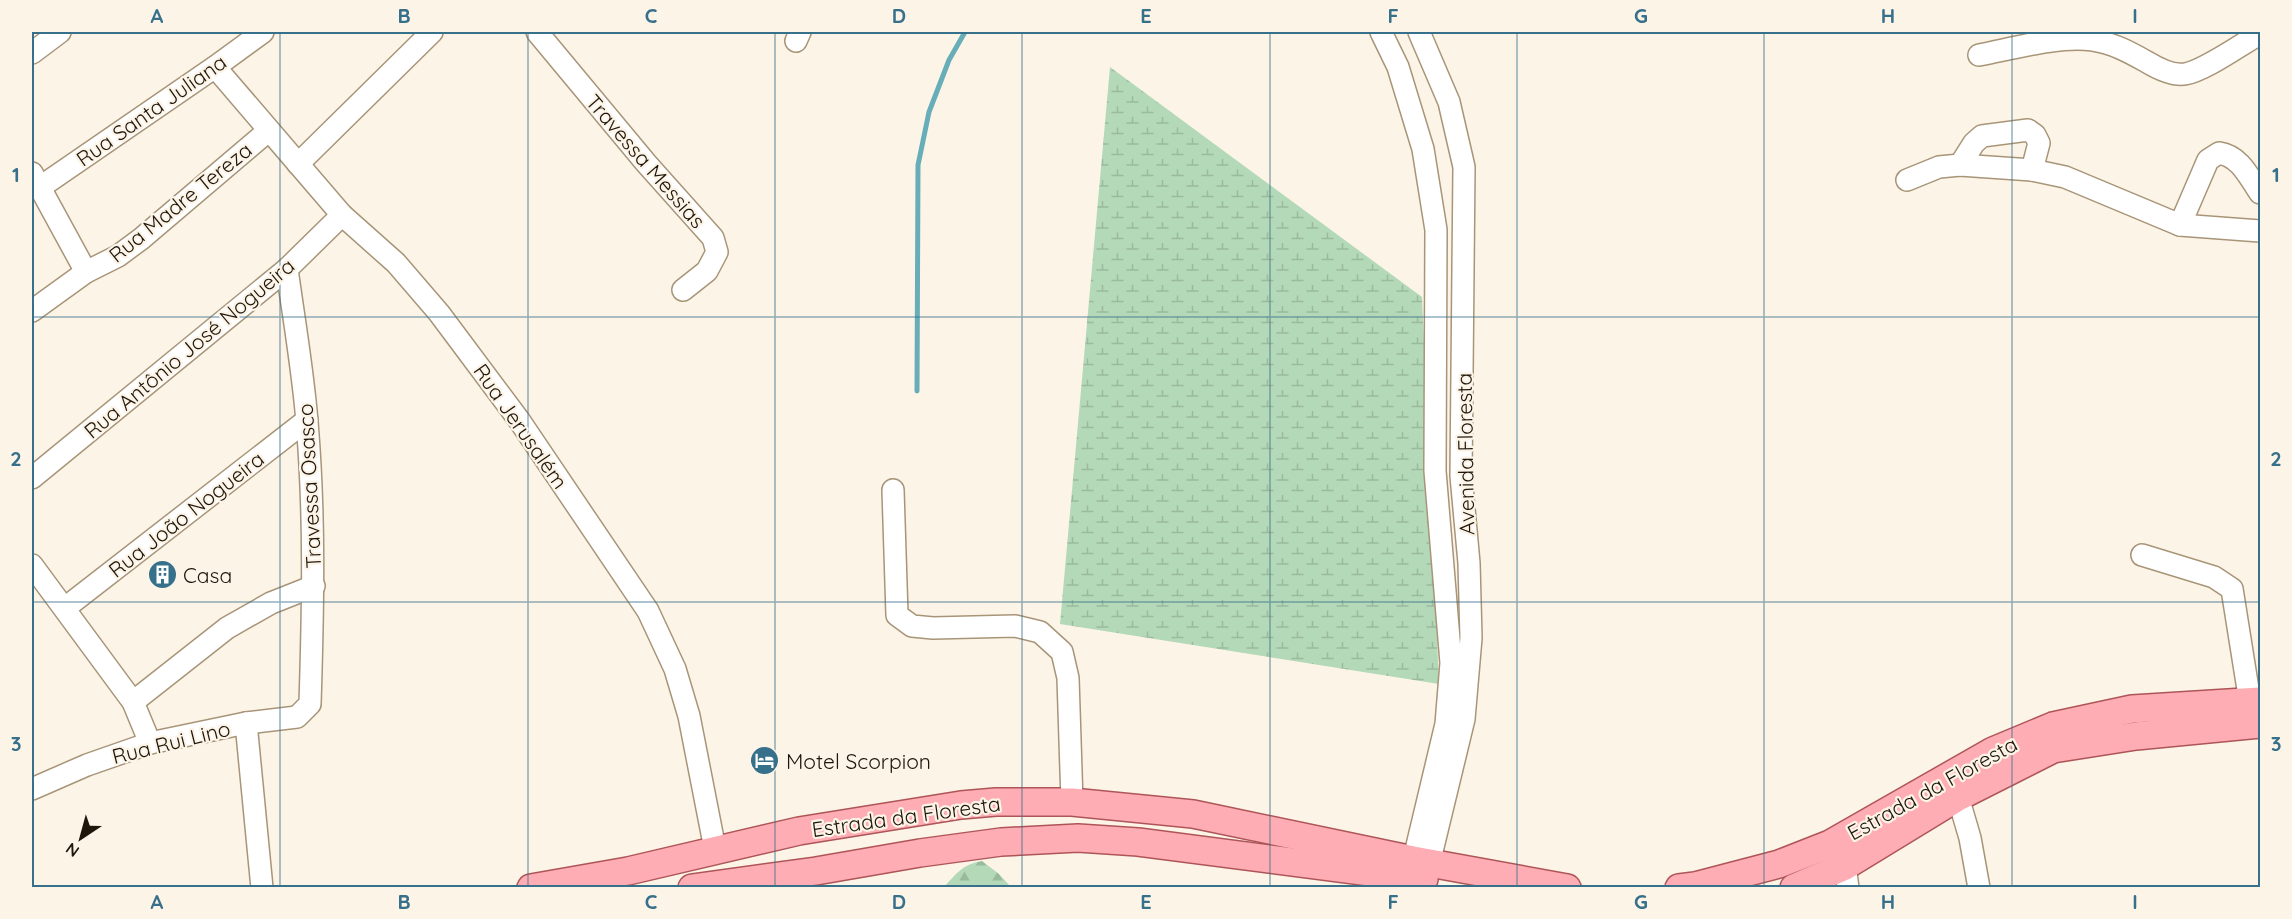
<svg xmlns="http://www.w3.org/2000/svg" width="2292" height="919" font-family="Quicksand,sans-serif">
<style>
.forest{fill:url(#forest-firs)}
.wetland{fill:url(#wetland-marsh)}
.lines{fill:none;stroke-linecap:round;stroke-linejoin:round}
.stream{stroke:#67aeb9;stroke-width:5}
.minor-casing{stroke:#a89578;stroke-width:24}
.major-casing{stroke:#ae5558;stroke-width:30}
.minor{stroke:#fff;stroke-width:21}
.major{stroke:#fdadb3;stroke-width:27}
.grid{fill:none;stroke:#37708a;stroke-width:1.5;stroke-opacity:0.55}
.labels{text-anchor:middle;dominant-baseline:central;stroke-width:4.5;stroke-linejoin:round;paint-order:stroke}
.street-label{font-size:21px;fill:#1e160b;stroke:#fdf4e8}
.poi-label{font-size:21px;fill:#1e160b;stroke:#fdf4e8;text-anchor:start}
.neatline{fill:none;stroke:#37708a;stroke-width:2}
.grid-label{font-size:20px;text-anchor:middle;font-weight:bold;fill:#37708a}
</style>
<defs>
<pattern id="forest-firs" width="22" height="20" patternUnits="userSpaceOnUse" patternTransform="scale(1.5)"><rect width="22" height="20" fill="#b4d9b8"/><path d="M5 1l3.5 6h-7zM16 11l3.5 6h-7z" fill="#9aba9d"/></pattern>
<pattern id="wetland-marsh" width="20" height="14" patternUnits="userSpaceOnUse" patternTransform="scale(1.5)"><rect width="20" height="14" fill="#b4d9b8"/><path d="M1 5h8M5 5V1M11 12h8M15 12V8" fill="none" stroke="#9aba9d"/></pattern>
</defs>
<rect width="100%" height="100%" fill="#fdf4e8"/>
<path class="forest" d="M982 861 999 874 1011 887H944C956 874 963 864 982 861Z"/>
<polygon class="wetland" points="1110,67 1422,297 1439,684 1060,624"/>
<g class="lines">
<polyline class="stream" points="917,391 918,165 929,112 949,60 965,32"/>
<defs>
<g id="minor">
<polyline points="537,32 646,163 713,238 717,252 707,271 683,290"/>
<polyline points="1381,32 1398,67 1423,149 1436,230 1435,471 1451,663 1446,724 1410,875"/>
<polyline points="1419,32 1449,102 1464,167 1461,476 1469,563 1471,638 1464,719 1426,876"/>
<polyline points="796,41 800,32"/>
<polyline points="32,53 60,32"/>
<path d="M1979 55C2011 49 2061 35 2092 40 2113 43 2129 52 2147 62 2157 68 2173 76 2185 74 2204 71 2240 45 2258 35"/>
<polyline points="215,67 342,215 396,263 439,313 519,420 648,611 675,669 689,716 715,849"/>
<polyline points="298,164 432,32"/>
<polyline points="1960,165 1974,143 1982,136 2028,130 2035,135 2039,143 2032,170"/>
<polyline points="32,173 86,272"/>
<polyline points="1907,180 1939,167 1960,165 2032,170 2065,177 2180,225 2260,231"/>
<polyline points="39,188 215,67 263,32"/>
<path d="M2180 225 2208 160 2219 153C2240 156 2249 177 2260 193"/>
<polyline points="32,311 86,272 118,256 141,239 268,131"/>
<polyline points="32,478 287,269 342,215"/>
<polyline points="893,490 897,615 912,626 933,628 1015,626 1040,632 1062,652 1068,678 1072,802"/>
<polyline points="2142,555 2214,577 2232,589 2250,702"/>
<polyline points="32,565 133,702 150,743"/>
<polyline points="65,608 307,420"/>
<polyline points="133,702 227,628 271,603 314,586"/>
<polyline points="246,723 262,888"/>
<path d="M32 789 87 765 150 743 246 723 297 717 310 704C313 610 315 516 307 422 303 371 294 320 287 269"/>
<polyline points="1958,797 1970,838 1979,888"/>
<polyline points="1845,866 1848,888"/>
</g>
<g id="major">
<polyline points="531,888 628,871 799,831 961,805 996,802 1072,802 1193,814 1413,860 1567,888"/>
<polyline points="692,888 816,871 920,853 1001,842 1078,838 1138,842 1424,879"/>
<polyline points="1679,888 1695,886 1779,864 1830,844 1993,751 2053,726 2132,709 2260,701"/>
<polyline points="1794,888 1845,866 1958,797 2053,749 2136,736 2260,724"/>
</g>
</defs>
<use href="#minor" class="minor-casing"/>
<use href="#major" class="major-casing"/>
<use href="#minor" class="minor"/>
<use href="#major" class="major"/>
</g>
<path class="grid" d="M280 32V888M528 32V888M775 32V888M1022 32V888M1270 32V888M1517 32V888M1764 32V888M2012 32V888M32 317H2260M32 602H2260"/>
<defs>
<symbol id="building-disc" viewBox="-11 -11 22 22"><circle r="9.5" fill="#37708a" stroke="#fdf4e8"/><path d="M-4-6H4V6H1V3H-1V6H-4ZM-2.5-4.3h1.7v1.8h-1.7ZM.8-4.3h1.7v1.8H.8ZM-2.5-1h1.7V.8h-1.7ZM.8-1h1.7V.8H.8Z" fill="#fff"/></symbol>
<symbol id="hotel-disc" viewBox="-11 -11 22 22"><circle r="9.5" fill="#37708a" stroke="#fdf4e8"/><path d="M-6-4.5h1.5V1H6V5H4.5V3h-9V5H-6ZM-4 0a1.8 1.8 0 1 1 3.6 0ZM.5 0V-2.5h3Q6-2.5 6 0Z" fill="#fff"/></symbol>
</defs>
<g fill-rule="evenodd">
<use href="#building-disc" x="146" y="558" width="33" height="33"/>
<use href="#hotel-disc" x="748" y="744" width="33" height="33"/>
</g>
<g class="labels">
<g class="street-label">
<text transform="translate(151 110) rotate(-35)">Rua Santa Juliana</text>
<text transform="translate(646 161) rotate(49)">Travessa Messias</text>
<text transform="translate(180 202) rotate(-39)">Rua Madre Tereza</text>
<text transform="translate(189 348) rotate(-40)">Rua Antônio José Nogueira</text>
<text transform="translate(521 426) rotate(55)">Rua Jerusalém</text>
<text transform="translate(1465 454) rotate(-91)">Avenida Floresta</text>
<text transform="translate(309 486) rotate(-93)">Travessa Osasco</text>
<text transform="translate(186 514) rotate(-38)">Rua João Nogueira</text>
<text transform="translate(171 742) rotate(-14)">Rua Rui Lino</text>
<text transform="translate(1932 788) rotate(-29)">Estrada da Floresta</text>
<text transform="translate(906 816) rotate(-8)">Estrada da Floresta</text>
</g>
<g class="poi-label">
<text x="183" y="575">Casa</text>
<text x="786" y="761">Motel Scorpion</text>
</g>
</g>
<rect width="2292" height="919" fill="none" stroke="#fdf4e8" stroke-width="66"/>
<g transform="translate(81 838) rotate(216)" stroke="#fdf4e8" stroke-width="4.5" paint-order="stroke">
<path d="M0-4.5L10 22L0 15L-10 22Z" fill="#1e160b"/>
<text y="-9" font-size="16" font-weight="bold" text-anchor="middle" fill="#1e160b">N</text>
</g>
<rect x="33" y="33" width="2226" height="853" class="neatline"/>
<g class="grid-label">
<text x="157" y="23">A</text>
<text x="404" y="23">B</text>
<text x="651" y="23">C</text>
<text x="899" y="23">D</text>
<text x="1146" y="23">E</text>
<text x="1393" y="23">F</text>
<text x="1641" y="23">G</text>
<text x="1888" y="23">H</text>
<text x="2135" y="23">I</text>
<text x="16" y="182">1</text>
<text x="2276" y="182">1</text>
<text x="16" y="466">2</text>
<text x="2276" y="466">2</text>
<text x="16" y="751">3</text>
<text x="2276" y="751">3</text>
<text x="157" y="909">A</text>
<text x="404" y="909">B</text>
<text x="651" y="909">C</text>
<text x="899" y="909">D</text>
<text x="1146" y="909">E</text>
<text x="1393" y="909">F</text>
<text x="1641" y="909">G</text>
<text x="1888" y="909">H</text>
<text x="2135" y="909">I</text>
</g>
</svg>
